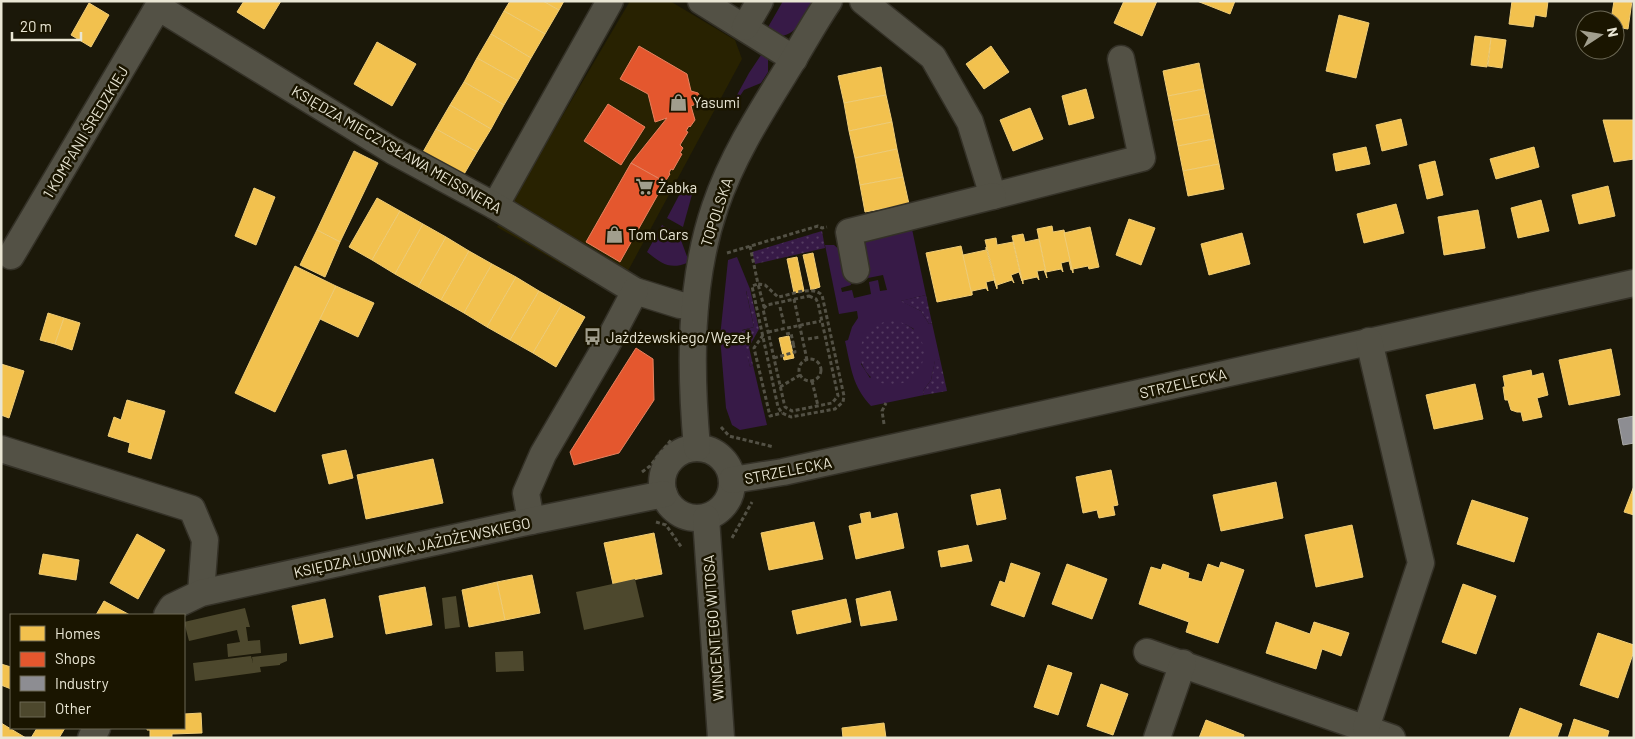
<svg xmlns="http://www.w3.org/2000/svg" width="1635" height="739" font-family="Barlow,sans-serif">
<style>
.built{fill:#282201}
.grass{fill:#371a47;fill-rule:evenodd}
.park{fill:url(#park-dots)}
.homes{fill:#f2c14e;stroke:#efcc76}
.shops{fill:#e4572e;stroke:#e68260}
.industry{fill:#8d8d92;stroke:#a9a8a6}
.building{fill:#4d482d}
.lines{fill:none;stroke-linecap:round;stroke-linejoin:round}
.street-casing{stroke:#343127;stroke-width:29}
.path{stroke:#535145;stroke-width:3;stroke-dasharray:4 2.5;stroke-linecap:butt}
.street{stroke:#535145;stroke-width:26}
.labels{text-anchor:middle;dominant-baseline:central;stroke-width:5;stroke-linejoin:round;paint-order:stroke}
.poi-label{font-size:15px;fill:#e9e6d4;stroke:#1a1500;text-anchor:start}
.street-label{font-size:15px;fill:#e9e6d4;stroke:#1a1500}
</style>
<defs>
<pattern id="park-dots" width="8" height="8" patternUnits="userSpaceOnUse" patternTransform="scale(1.25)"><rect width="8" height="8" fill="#371a47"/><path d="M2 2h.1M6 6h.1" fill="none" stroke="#543b61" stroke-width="1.8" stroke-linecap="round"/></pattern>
</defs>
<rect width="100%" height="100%" fill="#1b1809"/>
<polygon class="built" points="630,1 670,1 735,40 742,59 615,295 497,227"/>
<g class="grass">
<path d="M783 1H814C805 15 798 34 781 36L767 29Z"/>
<polygon points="763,52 768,59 768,72 761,83 744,90 731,109 731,106 749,73"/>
<polygon points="684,186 693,191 683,227 667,218"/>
<path d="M662 225 679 235 688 259 687 263C669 270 661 263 647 252Z"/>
<path d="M912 229 926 295 901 301 921 311 929 324 932 323 940 359 935 361 931 380 923 391 924 395 871 406C852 386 851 367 845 341L848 340 852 327 858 318 857 311 839 314 825 245H834L841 251 839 252 842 267 847 266 851 285 841 288 842 292 852 290 854 298 871 294 869 282 878 280 880 291 887 290 883 275 868 278 862 250 868 238ZM905 324 914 329 870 378 861 364Z"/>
<polygon points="737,257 750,289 746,291 754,327 742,330 750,367 753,365 767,425 740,430 732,425 726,408 720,337 728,260"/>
</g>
<g class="park">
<polygon points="822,231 825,248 755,264 752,252"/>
<polygon points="750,289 759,329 749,347 753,365 750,367 741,331 754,327 746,290"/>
<polygon points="926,295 932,323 929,324 921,311 900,301"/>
<circle cx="892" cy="353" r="32"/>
<polygon points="940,359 947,391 924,395 923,391 931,380 935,360"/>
</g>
<g class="homes">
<polygon points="244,1 281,1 264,29 237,12"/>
<polygon points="510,1 543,1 559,10 545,34 504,11"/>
<polygon points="543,1 564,1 559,10"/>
<polygon points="1124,1 1157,1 1142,36 1114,23"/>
<polygon points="1197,1 1235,1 1230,14"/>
<polygon points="1512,1 1548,1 1546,17 1535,15 1533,27 1509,24"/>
<polygon points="1614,1 1632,1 1628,29 1615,27 1615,20 1611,20"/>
<polygon points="89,3 109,15 91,47 71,35"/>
<polygon points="504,11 545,34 531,58 491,34"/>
<polygon points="1339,15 1369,23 1356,78 1326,71"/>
<polygon points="491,34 531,58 518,81 477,58"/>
<polygon points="1475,36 1491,38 1487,67 1471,65"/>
<polygon points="1491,38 1506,40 1502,68 1488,66"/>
<polygon points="377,42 416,64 392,106 354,84"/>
<polygon points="991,46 1009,72 984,89 966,64"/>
<polygon points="477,58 518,81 504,105 464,82"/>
<polygon points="1199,63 1204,89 1168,96 1163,71"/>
<polygon points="881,67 886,95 844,103 838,76"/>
<polygon points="464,82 504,105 491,129 450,105"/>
<polygon points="1086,89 1094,118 1069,125 1062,96"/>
<polygon points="1204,89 1209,114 1173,121 1168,96"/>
<polygon points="886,95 892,122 849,131 844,103"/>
<polygon points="450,105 491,129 477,152 436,129"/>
<polygon points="1030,108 1043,139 1013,151 1000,120"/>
<polygon points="1209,114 1214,139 1178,146 1173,121"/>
<polygon points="1401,119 1407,145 1382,151 1376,125"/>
<polygon points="1603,120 1634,120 1634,159 1614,162"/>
<polygon points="892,122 897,149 855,158 849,131"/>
<polygon points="436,129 477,152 463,176 423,152"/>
<polygon points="1214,139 1219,164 1183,171 1178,146"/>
<polygon points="1366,147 1370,164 1336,171 1333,154"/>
<polygon points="1534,147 1539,167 1496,179 1490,159"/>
<polygon points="897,149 903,177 860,185 855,158"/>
<polygon points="354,151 378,163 340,242 317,230"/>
<polygon points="1435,161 1443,195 1427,199 1419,165"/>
<polygon points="1219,164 1224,189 1188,196 1183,171"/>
<polygon points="903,177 909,204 865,212 860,185"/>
<polygon points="1608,186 1615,216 1579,224 1572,195"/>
<polygon points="254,188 275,197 256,245 235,236"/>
<polygon points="377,198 400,211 372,260 349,247"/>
<polygon points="1541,200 1549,231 1518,238 1511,208"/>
<polygon points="1396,204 1404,233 1364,243 1357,214"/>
<polygon points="1478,210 1485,248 1444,255 1438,217"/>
<polygon points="400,211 423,224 395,274 372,260"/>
<polygon points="1129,219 1155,228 1141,265 1116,255"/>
<polygon points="423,224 446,237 418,287 395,274"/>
<polygon points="1052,226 1053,232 1064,230 1072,270 1071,270 1069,261 1061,263 1063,272 1061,269 1046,272 1037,229"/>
<polygon points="1090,227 1099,267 1089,269 1088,266 1073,269 1073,273 1064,233"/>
<polygon points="317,230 340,242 325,277 300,265"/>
<polygon points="1242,233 1250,264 1209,275 1201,244"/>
<polygon points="1023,234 1025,242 1039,239 1047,278 1044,270 1037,271 1039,280 1037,277 1023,280 1023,284 1012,236"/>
<polygon points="446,237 469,251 441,300 418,287"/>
<polygon points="996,238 997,245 1013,242 1022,281 1019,272 1011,275 1014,283 1012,280 997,285 997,288 985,240"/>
<polygon points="961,246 972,295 937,302 926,253"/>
<polygon points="986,247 997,289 994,280 986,282 988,291 986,288 972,291 972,295 963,255 986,250"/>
<polygon points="469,251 492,264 464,313 441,300"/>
<polygon points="813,253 820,287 811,290 803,255"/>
<polygon points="797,257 804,291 794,293 787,259"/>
<polygon points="492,264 516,277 487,327 464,313"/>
<polygon points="295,266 336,286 275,412 235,393"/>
<polygon points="516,277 539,291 510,340 487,327"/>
<polygon points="336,286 374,303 358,337 320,319"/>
<polygon points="539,291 562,304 533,353 510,340"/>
<polygon points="562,304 585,317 556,367 533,353"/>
<polygon points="48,313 64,318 55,344 40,340"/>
<polygon points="64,318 80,323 72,350 55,344"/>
<polygon points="789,336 794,358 784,360 779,338"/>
<polygon points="1611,349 1620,395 1569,405 1559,360"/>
<polygon points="1,364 24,371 9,418 1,415"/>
<polygon points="1531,370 1532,376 1543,373 1548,395 1537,398 1542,417 1523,421 1521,412 1517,412 1511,410 1508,400 1505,400 1503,387 1505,387 1503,376"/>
<polygon points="1475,384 1483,419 1434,429 1426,395"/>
<polygon points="127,400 165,411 151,459 128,452 130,443 108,436 114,417 121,420"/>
<polygon points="346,450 353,478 329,484 322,455"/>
<polygon points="433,459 443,503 366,519 357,475"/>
<polygon points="1111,470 1118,505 1113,506 1115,515 1099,518 1097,510 1083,513 1076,477"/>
<polygon points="1276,482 1283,518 1221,531 1213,495"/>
<polygon points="1634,486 1634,515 1624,512"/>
<polygon points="1000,489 1006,519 977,525 971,495"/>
<polygon points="1472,500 1528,518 1514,562 1457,544"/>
<polygon points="870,512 871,519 897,513 904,548 856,559 849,526 862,523 860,514"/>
<polygon points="814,522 823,559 769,570 761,533"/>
<polygon points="1352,525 1363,577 1316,587 1305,535"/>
<polygon points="654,533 662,574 613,584 604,543"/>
<polygon points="137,534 165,550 138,599 110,583"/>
<polygon points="968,545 972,561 941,567 938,551"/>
<polygon points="43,554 79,560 76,580 39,574"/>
<polygon points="1221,562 1244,570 1218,643 1186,632 1189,622 1139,604 1151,567 1161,570 1163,564 1189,573 1188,578 1202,582 1208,564 1219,568"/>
<polygon points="1011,563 1040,573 1024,617 991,605 1000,581 1005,583"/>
<polygon points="1067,564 1107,579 1092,619 1052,604"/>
<polygon points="532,575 540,613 505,620 497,582"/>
<polygon points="497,582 505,620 469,627 462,590"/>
<polygon points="1463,584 1496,596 1476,654 1442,642"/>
<polygon points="425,587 432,625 386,634 379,596"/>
<polygon points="890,591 897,620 861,626 856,599"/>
<polygon points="325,599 333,637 300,644 292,606"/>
<polygon points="846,599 851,622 797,634 792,611"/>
<polygon points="104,601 130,615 96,615"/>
<polygon points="1276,622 1310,634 1314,622 1349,633 1341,656 1322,649 1316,669 1266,653"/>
<polygon points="1598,633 1634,645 1634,651 1618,698 1580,685"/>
<polygon points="1,664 11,667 11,689 1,685"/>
<polygon points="1048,665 1072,673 1058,715 1034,707"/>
<polygon points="1101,684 1128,694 1113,735 1087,726"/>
<polygon points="1520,708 1562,724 1557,738 1509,738"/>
<polygon points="201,713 202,733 172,734 172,738 150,738 150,730 147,730 147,728 184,728 184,714"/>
<polygon points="1574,719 1609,731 1607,738 1568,738"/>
<polygon points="1206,720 1244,735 1243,738 1199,738"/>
<polygon points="1,723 26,738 1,738"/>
<polygon points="884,723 886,738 843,738 842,728"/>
<polygon points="37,728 65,728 59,738 31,738"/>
</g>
<g class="shops">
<polygon points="639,46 687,74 691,91 698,93 701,98 699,103 691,106 695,120 690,127 689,126 686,131 688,132 680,145 683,148 680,153 682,154 673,170 671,169 669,173 670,174 665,182 631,163 667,118 655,122 648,94 620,79"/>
<polygon points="608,104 645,127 621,165 584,141"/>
<polygon points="631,163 665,182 620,262 586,242"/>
<polygon points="636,348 653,359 654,400 619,453 574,465 570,452"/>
</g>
<polygon class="industry" points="1634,416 1634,443 1623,445 1618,419"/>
<g class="building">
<polygon points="635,579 644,617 584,630 576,592"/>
<polygon points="456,596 460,627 445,629 442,598"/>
<polygon points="245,608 250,627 246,627 248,641 260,640 261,653 228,657 227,644 240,642 237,630 189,641 184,622"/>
<polygon points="523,651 524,671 496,672 495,652"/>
<polygon points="287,653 287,661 280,664 280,665 260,667 261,672 195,681 193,663 251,656 253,663 252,657"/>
</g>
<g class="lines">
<defs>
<g id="street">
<polyline points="701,1 794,59"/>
<polyline points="863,1 933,57 970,122 993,196 1142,158 1121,59"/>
<polyline points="745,27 760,1"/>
<polyline points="495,206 610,1"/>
<polyline points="11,256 158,7 393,151 495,206 635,291 680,305 695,306"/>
<polyline points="856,270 849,232 993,196"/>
<circle cx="697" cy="483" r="35"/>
<path d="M697 448C690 369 689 283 715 207 733 154 764 107 793 60 805 40 816 20 829 1"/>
<polyline points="1,449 192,509 205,540 201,593"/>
<polyline points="732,480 783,472 1634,283"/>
<polyline points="706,518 721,738"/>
<polyline points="531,521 526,493 543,454 606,346 635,291"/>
<polyline points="167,615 172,607 201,593 531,521 664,494"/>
<polyline points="1147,652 1392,738"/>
<polyline points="1366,728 1421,563 1369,341"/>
<polyline points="91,738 97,728"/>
<polyline points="1157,738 1183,663"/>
</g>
</defs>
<use href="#street" class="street-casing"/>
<g class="path">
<path d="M750 246 758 284 765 285 778 297C791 295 812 285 822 295L844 396 843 402 835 409 791 417 782 413 778 407 752 286 758 284 764 307"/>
<polyline points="727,253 818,226 822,228 827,227"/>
<polygon points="809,296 816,299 818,303 838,396 832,403 792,411 785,407 784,403 763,309 767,305"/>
<polyline points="794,299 807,360"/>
<polyline points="780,307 784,324"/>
<polyline points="768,332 821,321"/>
<polyline points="786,334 791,333 793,343 797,342"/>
<polyline points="763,335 754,348 770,416 782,413"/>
<polyline points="808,339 820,337"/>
<polyline points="774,358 795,352 793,343"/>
<circle cx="810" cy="370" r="11"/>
<polyline points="812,381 818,406"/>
<polyline points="780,387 800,375"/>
<polyline points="884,424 882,411 886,403"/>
<polyline points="721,427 729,436 774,447"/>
<polyline points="642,472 650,466 671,440"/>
<polyline points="656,522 666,525 682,548"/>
<polyline points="732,538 752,502"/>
</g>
<use href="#street" class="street"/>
</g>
<defs>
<symbol id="shop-bare" viewBox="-9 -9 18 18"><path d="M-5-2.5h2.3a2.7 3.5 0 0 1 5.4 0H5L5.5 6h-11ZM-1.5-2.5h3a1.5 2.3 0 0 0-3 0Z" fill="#a19e8d" stroke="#1a1500" stroke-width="2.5" paint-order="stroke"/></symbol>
<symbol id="supermarket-bare" viewBox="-9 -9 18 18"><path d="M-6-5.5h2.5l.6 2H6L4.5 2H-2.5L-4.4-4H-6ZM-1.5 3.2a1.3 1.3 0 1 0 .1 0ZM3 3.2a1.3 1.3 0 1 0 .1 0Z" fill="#a19e8d" stroke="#1a1500" stroke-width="2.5" paint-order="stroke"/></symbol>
<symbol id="bus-bare" viewBox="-9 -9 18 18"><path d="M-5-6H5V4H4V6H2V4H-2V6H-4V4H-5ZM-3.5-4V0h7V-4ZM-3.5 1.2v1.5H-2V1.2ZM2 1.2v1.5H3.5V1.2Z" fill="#a19e8d" stroke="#1a1500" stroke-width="2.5" paint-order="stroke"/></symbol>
</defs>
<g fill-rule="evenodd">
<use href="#shop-bare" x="666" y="90" width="25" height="25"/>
<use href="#supermarket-bare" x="632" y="174" width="25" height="25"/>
<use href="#shop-bare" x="602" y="222" width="25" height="25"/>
<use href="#bus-bare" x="580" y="324" width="25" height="25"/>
</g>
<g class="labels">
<g class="poi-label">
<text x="693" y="102">Yasumi</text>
<text x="658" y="187">Żabka</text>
<text x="628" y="234">Tom Cars</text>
<text x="606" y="337">Jażdżewskiego/Węzeł</text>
</g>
<g class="street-label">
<text transform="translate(85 132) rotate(-59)">1 KOMPANII ŚREDZKIEJ</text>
<text transform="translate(397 149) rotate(30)">KSIĘDZA MIECZYSŁAWA MEISSNERA</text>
<text transform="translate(716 212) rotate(-72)">TOPOLSKA</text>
<text transform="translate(1183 383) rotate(-13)">STRZELECKA</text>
<text transform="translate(788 470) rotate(-11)">STRZELECKA</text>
<text transform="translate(412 547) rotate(-12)">KSIĘDZA LUDWIKA JAŻDŻEWSKIEGO</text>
<text transform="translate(713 628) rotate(-94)">WINCENTEGO WITOSA</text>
</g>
</g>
<rect width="1635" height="739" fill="none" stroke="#e9e6d4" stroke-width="5"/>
<rect x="10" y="614" width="175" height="115" fill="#1a1500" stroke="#6d6955"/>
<rect x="20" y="626" width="25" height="15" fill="#f2c14e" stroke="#6d6955"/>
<text x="55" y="639" font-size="15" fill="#e9e6d4">Homes</text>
<rect x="20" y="652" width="25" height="15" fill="#e4572e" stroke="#6d6955"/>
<text x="55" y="664" font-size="15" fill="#e9e6d4">Shops</text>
<rect x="20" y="676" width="25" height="15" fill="#8d8d92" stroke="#6d6955"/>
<text x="55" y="689" font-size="15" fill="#e9e6d4">Industry</text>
<rect x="20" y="702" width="25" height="15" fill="#4d482d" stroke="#6d6955"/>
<text x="55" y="714" font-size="15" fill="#e9e6d4">Other</text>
<g transform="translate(1600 35) rotate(78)"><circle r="24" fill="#1a1500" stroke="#6d6955"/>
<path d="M0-4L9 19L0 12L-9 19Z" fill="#a19e8d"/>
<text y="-8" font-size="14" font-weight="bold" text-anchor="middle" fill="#e9e6d4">N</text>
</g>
<path d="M12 32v8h69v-8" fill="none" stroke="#e9e6d4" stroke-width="2.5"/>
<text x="20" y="32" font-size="15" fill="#e9e6d4" stroke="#1a1500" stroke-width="4" paint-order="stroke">20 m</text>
</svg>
